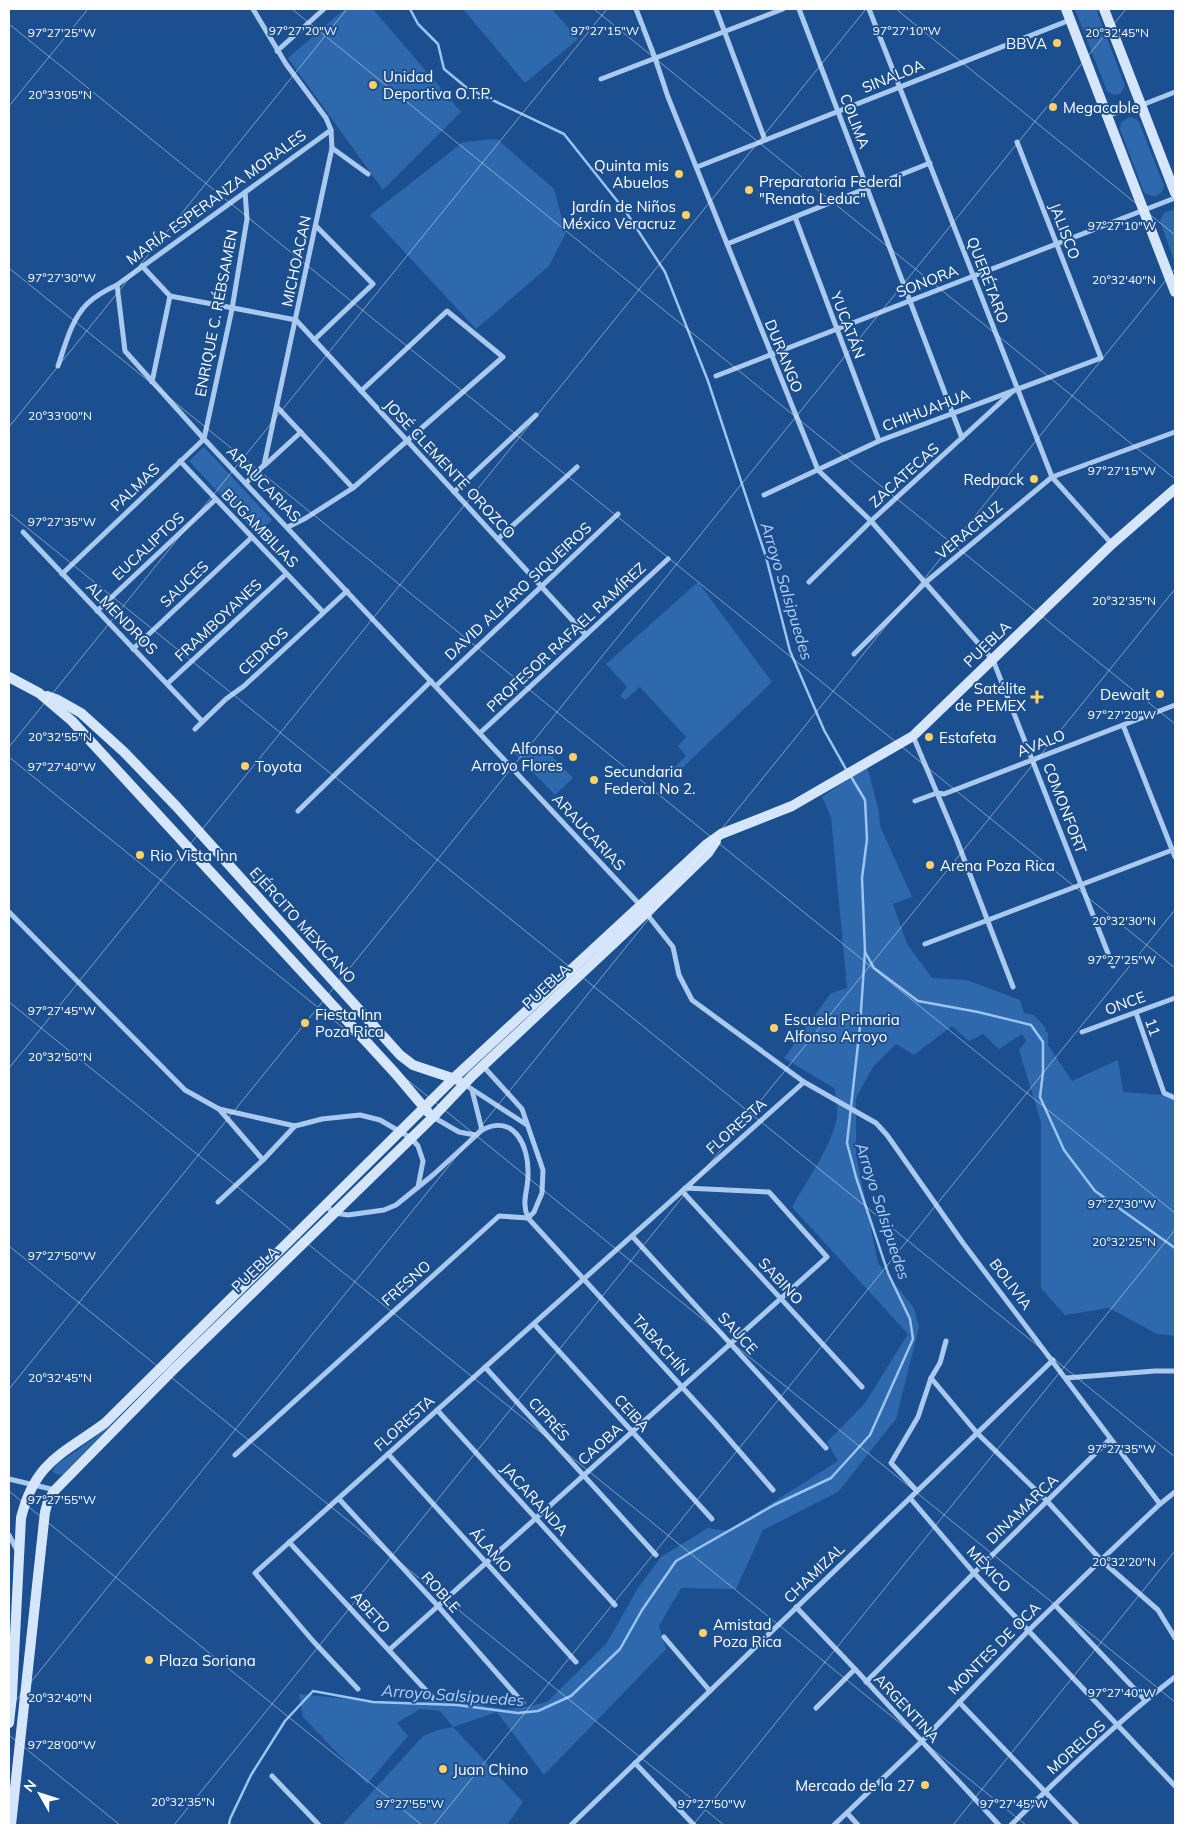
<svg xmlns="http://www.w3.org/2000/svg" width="1184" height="1834" font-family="Mulish,sans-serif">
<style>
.green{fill:#2e69ad}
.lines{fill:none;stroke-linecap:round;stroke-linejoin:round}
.stream{stroke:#9cc4f0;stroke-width:2.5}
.minor{stroke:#a9c9ee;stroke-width:5}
.secondary{stroke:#d6e6fa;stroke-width:10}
.ticks{fill:none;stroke:#fff;stroke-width:1;stroke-opacity:0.45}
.poi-dot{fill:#ffd166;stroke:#1b4f8f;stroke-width:2}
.labels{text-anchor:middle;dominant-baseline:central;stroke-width:4;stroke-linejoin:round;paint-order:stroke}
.poi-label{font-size:15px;fill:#fff;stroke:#1b4f8f;text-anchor:start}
.street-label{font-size:15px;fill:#fff;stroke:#1b4f8f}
.water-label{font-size:16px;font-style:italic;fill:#b5d3f5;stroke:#1b4f8f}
.ticks-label{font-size:12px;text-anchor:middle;fill:#fff;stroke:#1b4f8f;stroke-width:4;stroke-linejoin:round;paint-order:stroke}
</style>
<rect width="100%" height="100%" fill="#1b4f8f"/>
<g class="green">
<polygon points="345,9 373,9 461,112 383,190 288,58"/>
<polygon points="463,9 552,9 578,39 525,83"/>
<polygon points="1075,9 1096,9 1125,86 1120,94 1114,95 1107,91"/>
<path d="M1130 117 1136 119 1139 122 1164 186C1162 197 1152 199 1144 192L1120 129 1121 122Z"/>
<polygon points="497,139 554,189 566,233 549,266 476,329 370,215 463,142"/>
<polygon points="1171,210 1175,210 1175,263 1160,221 1164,213"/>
<polygon points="204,447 272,520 257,534 189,461"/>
<polygon points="698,582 772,682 671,779 668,775 669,773 686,756 678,746 686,737 640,687 625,700 620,696 627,687 606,664"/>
<polygon points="524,743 539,757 546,750 573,778 555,795 514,753"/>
<path d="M867 766 879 812 880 826 912 897 893 904 907 944 932 978 967 980 1020 1000 1024 1013 1034 1015 1046 1028 1045 1031 1048 1033V1045L1072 1081 1118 1060 1123 1092 1175 1096V1336L1157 1334 1109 1308 1065 1315 1041 1288V1122L1019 1050 1026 1041 1022 1034 999 1049 983 1034 969 1041 952 1026 914 1055 896 1044 873 1067 856 1098V1155L878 1263 914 1308 919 1327 896 1419 838 1492 763 1530 736 1589 681 1588 659 1626 666 1649 544 1775 497 1712 453 1727 523 1802 507 1825H342L423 1736 438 1730 453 1727 440 1711 420 1709 397 1723 408 1736 367 1784 303 1717 299 1694 398 1704 445 1700 476 1702 485 1706 505 1709 525 1707 547 1702 606 1644 638 1588 661 1557 708 1528 728 1531 838 1461 827 1442 865 1403 908 1334 792 1207C806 1182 833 1144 837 1116 838 1106 836 1097 834 1088L784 1058 831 993 847 988 831 817 822 797Z"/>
<polygon points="137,1398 63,1474 59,1475 52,1472 56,1465 96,1437"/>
</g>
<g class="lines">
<g class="stream">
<polyline points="410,9 418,24 438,44 444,69 467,88 564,134 626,212 665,272 708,381 766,557 790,651 824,730 847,771"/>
<polyline points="865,952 874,968 918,1001 978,1012 1031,1025 1043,1042 1043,1072 1040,1097 1064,1150 1095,1191 1175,1248"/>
<polyline points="229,1825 230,1819 251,1775 285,1721 313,1691 373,1702 457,1705 518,1713 538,1711 571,1696 620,1649 642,1610 676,1561 774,1505 831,1478 870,1435 913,1339 910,1319 888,1273 856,1177 847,1143 860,1026 865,951 862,878 867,839 865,800 850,775"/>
</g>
<g class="minor">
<polyline points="636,9 655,58 668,97 818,470 871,521 993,660 1113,966"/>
<polyline points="716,9 765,140"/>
<polyline points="799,9 962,438"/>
<polyline points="869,9 1052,477 1112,544"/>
<polyline points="277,51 324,9"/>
<polyline points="601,79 783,9"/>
<polyline points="1108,115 1142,105 1175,92"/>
<polyline points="332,148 368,174"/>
<polyline points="697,167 1070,20"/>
<polyline points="795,217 879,441"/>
<polyline points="727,244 930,163"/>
<polyline points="142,266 170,296 296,320 586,635"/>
<polyline points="117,285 125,351 204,439 641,906"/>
<polyline points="314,340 373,284 316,226"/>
<path d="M58 366C65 346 71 320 87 304 95 296 106 290 117 285L331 130"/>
<polyline points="716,376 1175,198"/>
<polyline points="152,382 170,296"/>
<polyline points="278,408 353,488"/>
<polyline points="180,461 323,612"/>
<polyline points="265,465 301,432"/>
<polyline points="246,483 264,465 332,148 331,130 326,118 286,64 253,9"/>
<polyline points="454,492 536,415"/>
<polyline points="764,495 879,441 1101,358 1017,142"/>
<polyline points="288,527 306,518 353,488 503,357 447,311 361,391"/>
<polyline points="23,532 202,721"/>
<polyline points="498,539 577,467"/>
<polyline points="62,574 204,439 232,309 247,219 245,192"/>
<polyline points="809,582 871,521 1013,391"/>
<polyline points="97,611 215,500"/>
<polyline points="133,649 251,538"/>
<polyline points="854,654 926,582 1052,477 1175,432"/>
<polyline points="167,684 286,574"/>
<polyline points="436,686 618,514"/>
<polyline points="1123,725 1175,857"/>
<polyline points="195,729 226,699 244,686 347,591"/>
<polyline points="480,733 668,559"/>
<polyline points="913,736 956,838 1013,987"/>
<polyline points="915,801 937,793 944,794 1175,705"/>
<polyline points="298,811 431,681"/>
<polyline points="9,912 185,1090 219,1109 295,1126 322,1119 360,1115 380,1120 411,1138 418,1146 423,1161 418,1187"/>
<polyline points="646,913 673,947 679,975 692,1000 804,1082 876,1123 887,1135 963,1243 1160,1504"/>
<polyline points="925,944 1175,849"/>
<polyline points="1136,1013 1164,1093 1175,1098"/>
<polyline points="1082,1032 1175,998"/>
<polyline points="464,1084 527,1125"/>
<polyline points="472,1090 482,1130"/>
<polyline points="219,1109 263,1160"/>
<polyline points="433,1117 459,1132 475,1135"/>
<polyline points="682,1191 862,1387"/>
<polyline points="218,1202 263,1160 295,1126"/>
<path d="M326 1206 334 1213 348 1215 384 1210 396 1205 433 1175 482 1130C515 1113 529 1147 528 1175 528 1191 521 1202 528 1218L714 1422 773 1490"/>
<polyline points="632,1236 826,1448"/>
<polyline points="534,1324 712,1519"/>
<polyline points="485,1367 656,1555"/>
<polyline points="931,1378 977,1433 1047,1501 1101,1560 1158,1610 1175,1638"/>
<polyline points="1066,1378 1155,1371 1175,1371"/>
<polyline points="437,1410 615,1605"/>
<polyline points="388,1454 576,1662"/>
<polyline points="235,1455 499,1216 528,1218 534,1212 542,1193 543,1170 522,1109 483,1066"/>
<polyline points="9,1479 55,1490"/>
<polyline points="917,1491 891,1463 918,1417 931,1378 940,1363 946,1341"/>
<polyline points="910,1498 974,1573 1175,1786"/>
<polyline points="339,1499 438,1606 523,1703"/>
<polyline points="9,1535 18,1552"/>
<polyline points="289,1542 433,1698"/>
<polyline points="1055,1605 1145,1700"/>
<polyline points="796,1607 855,1669 999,1825"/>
<polyline points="664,1637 710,1691"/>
<polyline points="389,1650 827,1257 769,1192 685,1188"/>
<polyline points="866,1682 974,1573 1110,1439"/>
<polyline points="358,1689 313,1641 255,1573 804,1082"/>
<polyline points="959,1702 1077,1825"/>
<polyline points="816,1708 855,1669"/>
<polyline points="635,1763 694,1825"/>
<polyline points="272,1776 319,1825"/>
<polyline points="847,1813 858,1825"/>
<polyline points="571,1825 1053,1360"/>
<polyline points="834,1825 921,1742 1029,1630 1101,1560 1160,1504 1175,1492"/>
<path d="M1011 1825C1063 1774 1117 1722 1175 1677"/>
</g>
<g class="secondary">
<polyline points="1066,9 1175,292"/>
<polyline points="1104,9 1175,193"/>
<polyline points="9,677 39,693 72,721 395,1073 428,1112"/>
<polyline points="47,696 58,700 81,713 124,752 176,806 400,1055 413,1065 458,1080"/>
<path d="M9 1723 12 1696 21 1518C35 1461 63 1454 105 1423L455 1077 707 844 721 834 792 806 913 736 1112 544 1175 489"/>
<polyline points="11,1825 45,1512 48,1501 55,1490 173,1370 433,1117 472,1076 646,913 708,853 716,841"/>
</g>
</g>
<path class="ticks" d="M292 9 1175 724M594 9 1175 479M896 9 1175 235M9 24 1175 968M9 106 88 9M9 268 1175 1213M9 427 347 9M9 513 1175 1457M9 747 607 9M9 757 1175 1702M9 1002 1026 1825M9 1068 866 9M9 1246 724 1825M9 1389 1126 9M9 1491 422 1825M9 1709 1175 269M9 1735 120 1825M174 1825 1175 589M434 1825 1175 910M693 1825 1175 1230M953 1825 1175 1551"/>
<g class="poi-dot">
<circle cx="1057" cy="43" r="5"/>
<circle cx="373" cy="85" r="5"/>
<circle cx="1053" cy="107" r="5"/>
<circle cx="679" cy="174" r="5"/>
<circle cx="749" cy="190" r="5"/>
<circle cx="686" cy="215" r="5"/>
<circle cx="1034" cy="479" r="5"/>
<circle cx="1160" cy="694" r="5"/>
<path d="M1034.5 689.5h5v5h5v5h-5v5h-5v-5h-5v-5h5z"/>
<circle cx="929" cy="737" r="5"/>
<circle cx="573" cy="757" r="5"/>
<circle cx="245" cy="766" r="5"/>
<circle cx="594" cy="780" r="5"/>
<circle cx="140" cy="855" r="5"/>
<circle cx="930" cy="865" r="5"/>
<circle cx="305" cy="1023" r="5"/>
<circle cx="774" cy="1028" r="5"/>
<circle cx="703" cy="1633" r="5"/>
<circle cx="149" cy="1660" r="5"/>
<circle cx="443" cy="1769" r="5"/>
<circle cx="925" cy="1785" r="5"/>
</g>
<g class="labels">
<g class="poi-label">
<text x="1047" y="43" text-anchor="end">BBVA</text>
<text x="383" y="76">Unidad<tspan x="383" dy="17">Deportiva O.T.P.</tspan></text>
<text x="1063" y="107">Megacable</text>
<text x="669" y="165" text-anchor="end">Quinta mis<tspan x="669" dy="17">Abuelos</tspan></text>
<text x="759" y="181">Preparatoria Federal<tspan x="759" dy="17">"Renato Leduc"</tspan></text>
<text x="676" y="206" text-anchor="end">Jardín de Niños<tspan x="676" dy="17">México Veracruz</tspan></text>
<text x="1024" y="479" text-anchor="end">Redpack</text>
<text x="1026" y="688" text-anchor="end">Satélite<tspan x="1026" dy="17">de PEMEX</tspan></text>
<text x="1150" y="694" text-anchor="end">Dewalt</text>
<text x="939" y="737">Estafeta</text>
<text x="563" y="748" text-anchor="end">Alfonso<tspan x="563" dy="17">Arroyo Flores</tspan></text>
<text x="255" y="766">Toyota</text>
<text x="604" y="771">Secundaria<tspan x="604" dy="17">Federal No 2.</tspan></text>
<text x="150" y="855">Rio Vista Inn</text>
<text x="940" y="865">Arena Poza Rica</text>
<text x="315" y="1014">Fiesta Inn<tspan x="315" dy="17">Poza Rica</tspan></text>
<text x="784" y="1019">Escuela Primaria<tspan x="784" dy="17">Alfonso Arroyo</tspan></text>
<text x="713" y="1624">Amistad<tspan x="713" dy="17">Poza Rica</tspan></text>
<text x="159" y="1660">Plaza Soriana</text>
<text x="453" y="1769">Juan Chino</text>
<text x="915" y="1785" text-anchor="end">Mercado de la 27</text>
</g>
<g class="street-label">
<text transform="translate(893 76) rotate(-22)">SINALOA</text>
<text transform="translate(855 121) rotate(69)">COLIMA</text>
<text transform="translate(216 197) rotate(-36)">MARÍA ESPERANZA MORALES</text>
<text transform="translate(1065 231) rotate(69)">JALISCO</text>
<text transform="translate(296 261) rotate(-78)">MICHOACAN</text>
<text transform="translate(988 280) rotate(69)">QUERÉTARO</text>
<text transform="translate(927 281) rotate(-21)">SONORA</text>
<text transform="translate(216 313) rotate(-79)">ENRIQUE C. RÉBSAMEN</text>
<text transform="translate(848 325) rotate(69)">YUCATÁN</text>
<text transform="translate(784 356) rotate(68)">DURANGO</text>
<text transform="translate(926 410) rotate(-21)">CHIHUAHUA</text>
<text transform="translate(450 469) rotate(47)">JOSÉ CLEMENTE OROZCO</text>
<text transform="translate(904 475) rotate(-42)">ZACATECAS</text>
<text transform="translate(264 484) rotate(46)">ARAUCARIAS</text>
<text transform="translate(135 487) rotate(-44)">PALMAS</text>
<text transform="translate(260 528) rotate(46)">BUGAMBILIAS</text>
<text transform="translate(969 530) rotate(-40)">VERACRUZ</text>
<text transform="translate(148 546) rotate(-43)">EUCALIPTOS</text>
<text transform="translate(184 584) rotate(-43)">SAUCES</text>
<text transform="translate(518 591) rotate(-43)">DAVID ALFARO SIQUEIROS</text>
<text transform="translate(122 618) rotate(46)">ALMENDROS</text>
<text transform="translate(218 620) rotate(-43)">FRAMBOYANES</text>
<text transform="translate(566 637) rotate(-43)">PROFESOR RAFAEL RAMÍREZ</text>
<text transform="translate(987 644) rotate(-44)">PUEBLA</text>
<text transform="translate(263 651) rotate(-43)">CEDROS</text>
<text transform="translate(1041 743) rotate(-21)">AVALO</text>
<text transform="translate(1065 808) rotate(69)">COMONFORT</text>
<text transform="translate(589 832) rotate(47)">ARAUCARIAS</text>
<text transform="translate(303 925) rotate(48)">EJÉRCITO MEXICANO</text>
<text transform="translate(546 986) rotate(-43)">PUEBLA</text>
<text transform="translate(1125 1003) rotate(-20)">ONCE</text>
<text transform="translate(1153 1027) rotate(70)">11</text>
<text transform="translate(736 1126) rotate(-42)">FLORESTA</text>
<text transform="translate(255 1269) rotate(-44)">PUEBLA</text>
<text transform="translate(781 1281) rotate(47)">SABINO</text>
<text transform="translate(406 1283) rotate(-42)">FRESNO</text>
<text transform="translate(1011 1284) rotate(53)">BOLIVIA</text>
<text transform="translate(738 1333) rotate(48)">SAUCE</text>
<text transform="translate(661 1345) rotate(48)">TABACHÍN</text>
<text transform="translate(632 1413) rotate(48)">CEIBA</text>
<text transform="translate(549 1419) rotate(48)">CIPRÉS</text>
<text transform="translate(404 1423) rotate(-42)">FLORESTA</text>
<text transform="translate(600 1444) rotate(-42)">CAOBA</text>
<text transform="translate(535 1499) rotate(48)">JACARANDA</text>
<text transform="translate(1022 1509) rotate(-44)">DINAMARCA</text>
<text transform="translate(491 1550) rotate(48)">ÁLAMO</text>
<text transform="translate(989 1569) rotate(47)">MÉXICO</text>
<text transform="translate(814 1573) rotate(-44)">CHAMIZAL</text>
<text transform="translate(441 1592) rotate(48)">ROBLE</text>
<text transform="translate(371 1612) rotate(48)">ABETO</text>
<text transform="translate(994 1648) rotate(-45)">MONTES DE OCA</text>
<text transform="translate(907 1708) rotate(47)">ARGENTINA</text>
<text transform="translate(1076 1747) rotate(-42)">MORELOS</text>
</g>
<g class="water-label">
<text transform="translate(787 591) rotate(73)">Arroyo Salsipuedes</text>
<text transform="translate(883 1211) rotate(72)">Arroyo Salsipuedes</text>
<text transform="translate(453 1695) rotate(4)">Arroyo Salsipuedes</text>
</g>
</g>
<g class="ticks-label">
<text x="303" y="35">97°27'20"W</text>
<text x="605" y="35">97°27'15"W</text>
<text x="907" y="35">97°27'10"W</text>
<text x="1117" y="37">20°32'45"N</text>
<text x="62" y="37">97°27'25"W</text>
<text x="60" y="99">20°33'05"N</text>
<text x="1122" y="230">97°27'10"W</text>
<text x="62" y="282">97°27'30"W</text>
<text x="1124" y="284">20°32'40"N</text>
<text x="60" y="420">20°33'00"N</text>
<text x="1122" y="475">97°27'15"W</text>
<text x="62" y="526">97°27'35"W</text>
<text x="1124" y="605">20°32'35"N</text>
<text x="1122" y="719">97°27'20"W</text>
<text x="60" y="741">20°32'55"N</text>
<text x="62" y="771">97°27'40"W</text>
<text x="1124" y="925">20°32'30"N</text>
<text x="1122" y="964">97°27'25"W</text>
<text x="62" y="1015">97°27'45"W</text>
<text x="60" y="1061">20°32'50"N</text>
<text x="1122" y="1208">97°27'30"W</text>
<text x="1124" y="1246">20°32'25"N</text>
<text x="62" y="1260">97°27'50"W</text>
<text x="60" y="1382">20°32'45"N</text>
<text x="1122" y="1453">97°27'35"W</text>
<text x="62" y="1504">97°27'55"W</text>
<text x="1124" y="1566">20°32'20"N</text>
<text x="1122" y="1697">97°27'40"W</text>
<text x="60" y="1702">20°32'40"N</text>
<text x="62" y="1749">97°28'00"W</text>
<text x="183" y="1806">20°32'35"N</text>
<text x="410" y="1808">97°27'55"W</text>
<text x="712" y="1808">97°27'50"W</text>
<text x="1014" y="1808">97°27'45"W</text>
</g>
<rect width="1184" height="1834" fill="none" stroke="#ffffff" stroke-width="20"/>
<g transform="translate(40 1794) rotate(309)" stroke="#1b4f8f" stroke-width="4" paint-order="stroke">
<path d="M0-4L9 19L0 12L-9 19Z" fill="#ffffff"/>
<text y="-8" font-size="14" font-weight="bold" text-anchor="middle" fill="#ffffff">N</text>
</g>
</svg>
